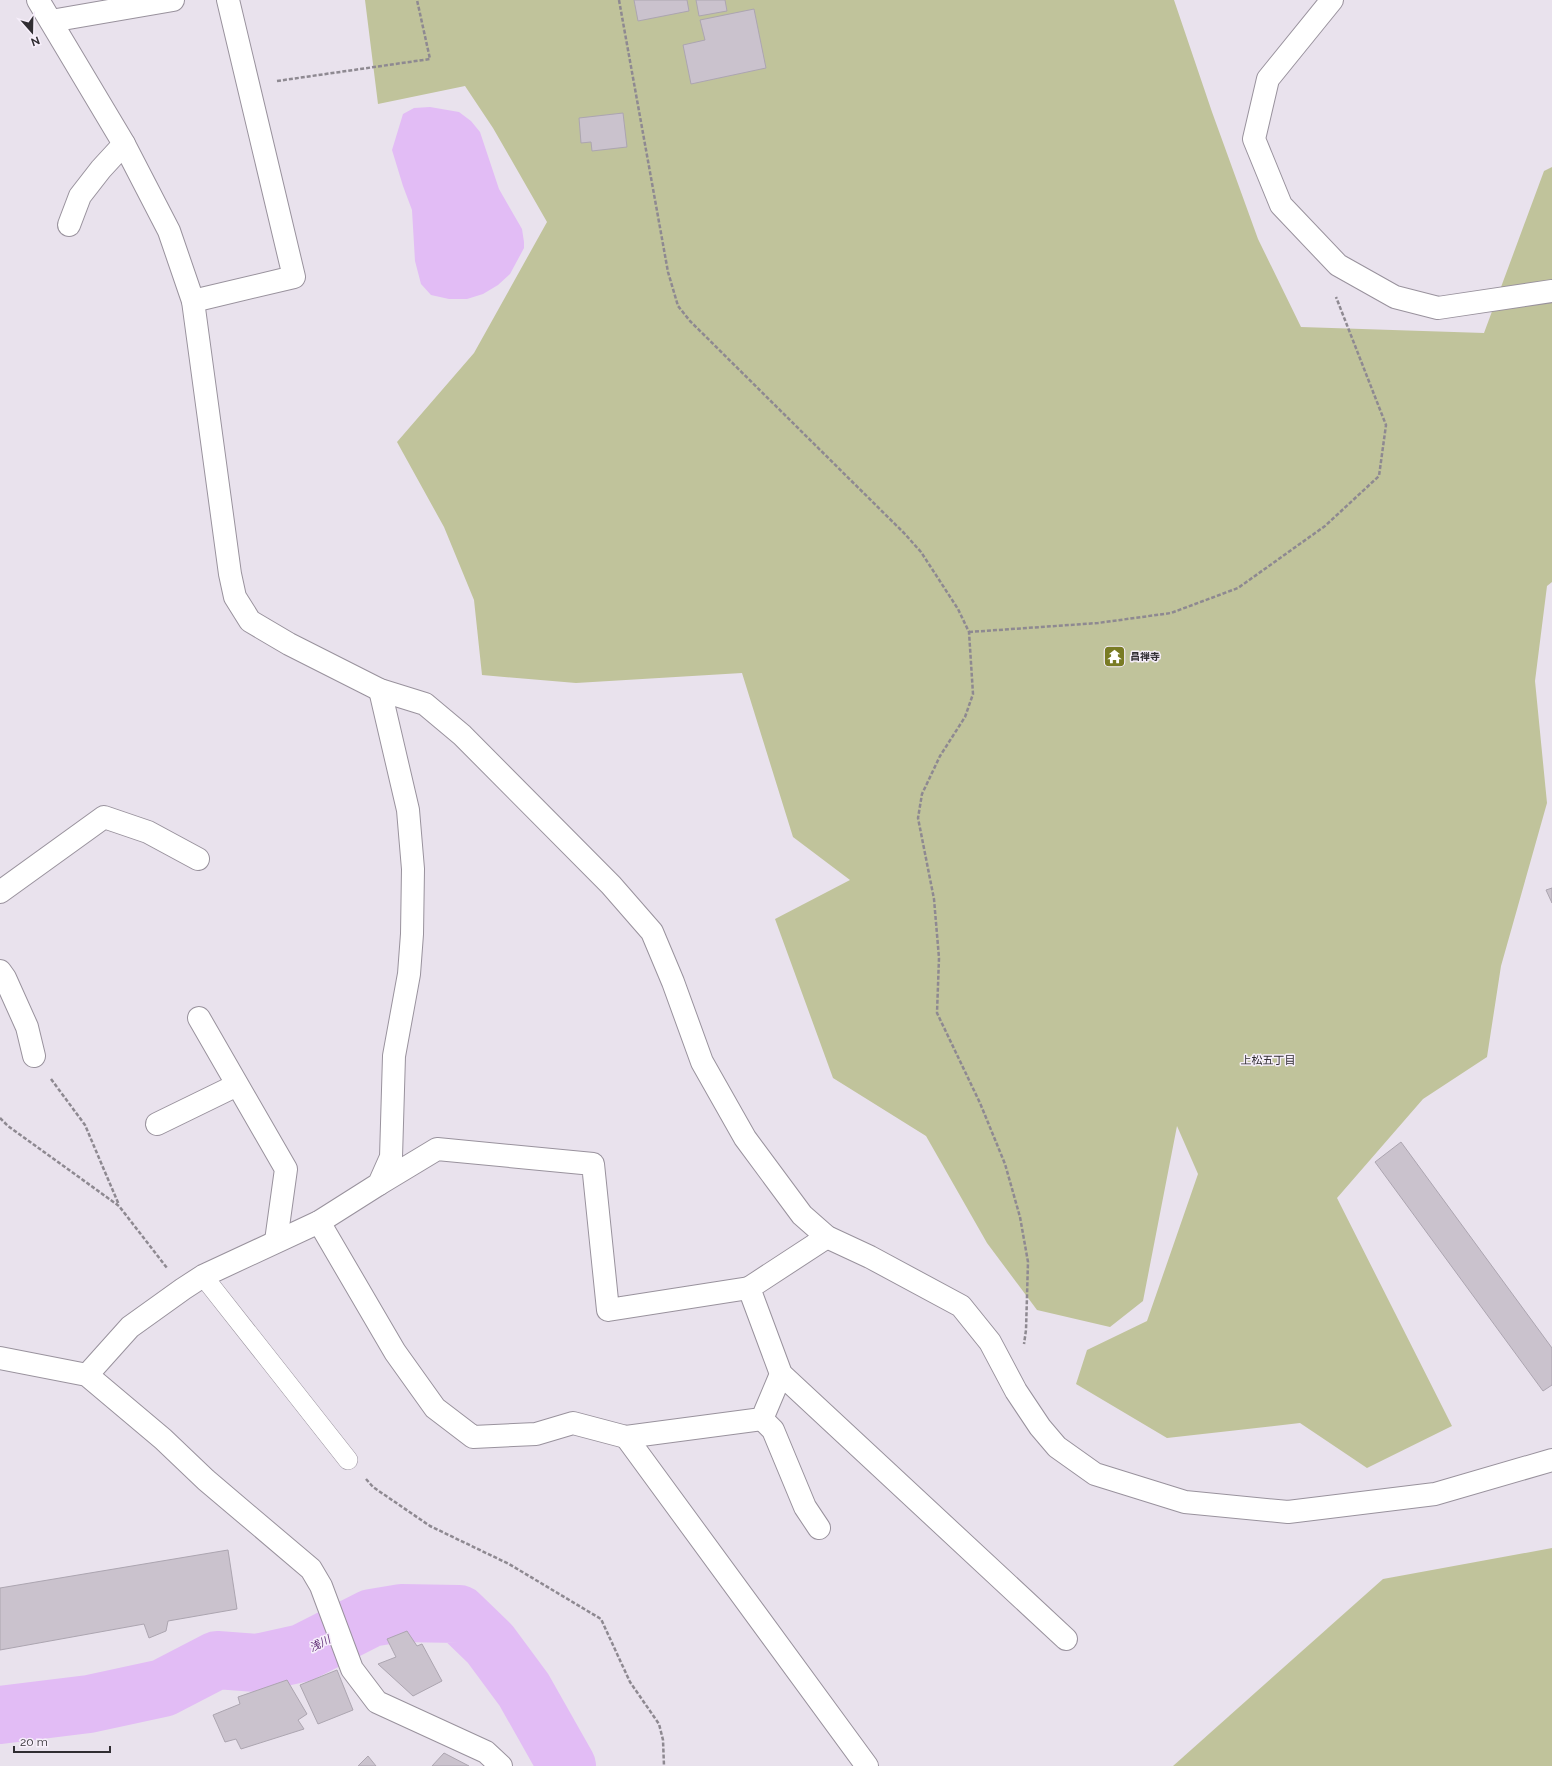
<svg xmlns="http://www.w3.org/2000/svg" width="1552" height="1766" font-family="Raleway,'Noto Sans JP',sans-serif">
<style>
.green{fill:#c0c39b}
.water{fill:#e2bcf5}
.lines{fill:none;stroke-linecap:round;stroke-linejoin:round}
.river{stroke:#e2bcf5;stroke-width:58}
.building{fill:#cac2cd;stroke:#aca5b0}
.service-casing{stroke:#99929d;stroke-width:20}
.minor-casing{stroke:#99929d;stroke-width:24}
.path{stroke:#8e8991;stroke-width:2.5;stroke-dasharray:4 2;stroke-linecap:butt}
.service{stroke:#fff;stroke-width:19}
.minor{stroke:#fff;stroke-width:22}
.labels{text-anchor:middle;dominant-baseline:central;stroke-width:3;stroke-linejoin:round;paint-order:stroke}
.poi-label{font-size:10px;font-weight:bold;fill:#302d32;stroke:#f7effb;text-anchor:start}
.neighbourhood-label{font-size:11px;fill:#302d32;stroke:#f7effb}
.water-label{font-size:11px;font-style:italic;fill:#66377b;stroke:#f7effb}
</style>
<rect width="100%" height="100%" fill="#e9e2ed"/>
<g class="green">
<polygon points="365,0 1174,0 1212,112 1258,239 1301,327 1484,333 1544,171 1552,167 1552,582 1547,586 1535,681 1547,803 1501,966 1487,1057 1423,1099 1337,1198 1452,1426 1367,1468 1300,1423 1167,1438 1076,1384 1087,1350 1147,1321 1198,1174 1177,1126 1143,1301 1110,1327 1037,1310 987,1243 926,1136 833,1078 775,919 850,880 793,837 742,673 576,683 482,675 474,600 444,527 397,442 474,353 547,222 493,128 465,86 378,104"/>
<polygon points="1552,1548 1552,1766 1173,1766 1383,1579"/>
</g>
<polygon class="water" points="430,107 459,112 471,121 480,132 499,189 522,229 524,242 524,248 510,274 498,285 483,294 467,299 449,299 431,295 421,284 415,261 412,210 403,186 392,150 403,114 414,108"/>
<g class="lines">
<polyline class="river" points="0,1715 89,1704 163,1688 217,1660 257,1663 302,1653 371,1618 401,1613 459,1614 490,1644 524,1690 567,1766"/>
</g>
<g class="building">
<polygon points="634,0 687,0 689,11 638,21"/>
<polygon points="696,0 725,0 727,11 699,16"/>
<polygon points="754,9 766,68 691,84 683,45 705,40 700,20"/>
<polygon points="623,113 627,147 592,151 591,142 581,143 579,118"/>
<polygon points="1552,888 1552,903 1546,890"/>
<polygon points="1401,1142 1552,1348 1552,1385 1543,1391 1375,1162"/>
<polygon points="228,1550 237,1609 168,1621 166,1631 149,1638 144,1624 0,1650 0,1588"/>
<polygon points="407,1631 417,1646 422,1644 442,1681 413,1696 378,1664 396,1657 387,1639"/>
<polygon points="337,1670 353,1710 318,1724 300,1685"/>
<polygon points="287,1680 307,1714 298,1720 304,1729 241,1749 236,1739 225,1742 213,1715 240,1704 238,1697"/>
<polygon points="444,1753 469,1766 432,1766"/>
<polygon points="368,1756 376,1766 358,1766"/>
</g>
<g class="lines">
<defs>
<polyline id="service" points="203,1276 348,1460"/>
<g id="minor">
<polyline points="38,0 124,144 169,231 193,301 230,574 235,597 250,621 289,644 380,690 425,704 462,735 611,885 652,932 673,982 702,1062 745,1138 802,1215 827,1237 870,1257 961,1306 990,1342 1016,1391 1040,1427 1057,1447 1095,1474 1185,1502 1288,1512 1435,1494 1552,1460"/>
<polyline points="1332,0 1268,79 1254,139 1281,205 1338,265 1395,297 1438,308 1552,291"/>
<polyline points="51,21 173,0"/>
<polyline points="69,225 80,196 101,169 124,144"/>
<polyline points="193,301 294,277 228,0"/>
<polyline points="0,892 104,817 148,832 198,859"/>
<polyline points="0,971 5,978 27,1027 34,1056"/>
<polyline points="199,1018 286,1169 276,1241"/>
<polyline points="157,1124 237,1085"/>
<polyline points="379,1184 437,1149 593,1164 608,1310 749,1288"/>
<polyline points="319,1222 395,1352 435,1408 473,1437 536,1434 573,1423 626,1437 762,1419 781,1374"/>
<polyline points="827,1237 749,1288 781,1374 1066,1639"/>
<polyline points="0,1358 87,1375 163,1439 206,1480 311,1569 321,1586 352,1669 377,1702 486,1752 501,1766"/>
<polyline points="87,1375 130,1327 183,1289 203,1276 319,1222 379,1184 391,1157 394,1056 409,974 412,934 413,869 408,810 380,690"/>
<polyline points="762,1419 773,1430 805,1507 819,1528"/>
<polyline points="626,1437 867,1766"/>
</g>
</defs>
<use href="#service" class="service-casing"/>
<use href="#minor" class="minor-casing"/>
<g class="path">
<polyline points="619,0 668,272 678,306 690,321 904,533 921,552 958,609 969,632 973,694 965,717 940,756 922,794 918,818 934,899 939,958 937,1013 980,1103 1005,1164 1020,1217 1028,1262 1026,1330 1024,1344"/>
<polyline points="277,81 430,59 417,0"/>
<polyline points="969,632 1098,623 1171,613 1238,588 1325,526 1379,476 1386,425 1336,297"/>
<polyline points="51,1079 85,1125 119,1205"/>
<polyline points="0,1118 8,1126 119,1206 167,1268"/>
<polyline points="366,1479 373,1487 430,1526 509,1564 601,1619 630,1682 659,1724 663,1740 664,1766"/>
</g>
<use href="#service" class="service"/>
<use href="#minor" class="minor"/>
</g>
<defs>
<symbol id="temple-square" viewBox="-11 -11 22 22"><rect x="-9" y="-9" width="18" height="18" rx="4" fill="#797b24" stroke="#f7effb"/><path d="M0-6L5-2H3V0L6.5 2.5H4V6H1.5V3h-3V6H-4V2.5H-6.5L-3 0V-2H-5Z" fill="#fff"/></symbol>
</defs>
<g fill-rule="evenodd">
<use href="#temple-square" x="1102" y="644" width="25" height="25"/>
</g>
<g class="labels">
<g class="poi-label">
<text x="1130" y="656">昌禅寺</text>
</g>
<g class="neighbourhood-label">
<text x="1268" y="1060">上松五丁目</text>
</g>
<g class="water-label">
<text transform="translate(320 1644) rotate(-27)">浅川</text>
</g>
</g>
<g transform="translate(32 32) rotate(160)" stroke="#f7effb" stroke-width="3" paint-order="stroke">
<path d="M0-3L7 15L0 10L-7 15Z" fill="#302d32"/>
<text y="-6" font-size="11" font-weight="bold" text-anchor="middle" fill="#302d32">N</text>
</g>
<path d="M14 1746v6h96v-6" fill="none" stroke="#302d32" stroke-width="2"/>
<text x="20" y="1746" font-size="12" fill="#302d32" stroke="#f7effb" stroke-width="3" paint-order="stroke">20 m</text>
</svg>
